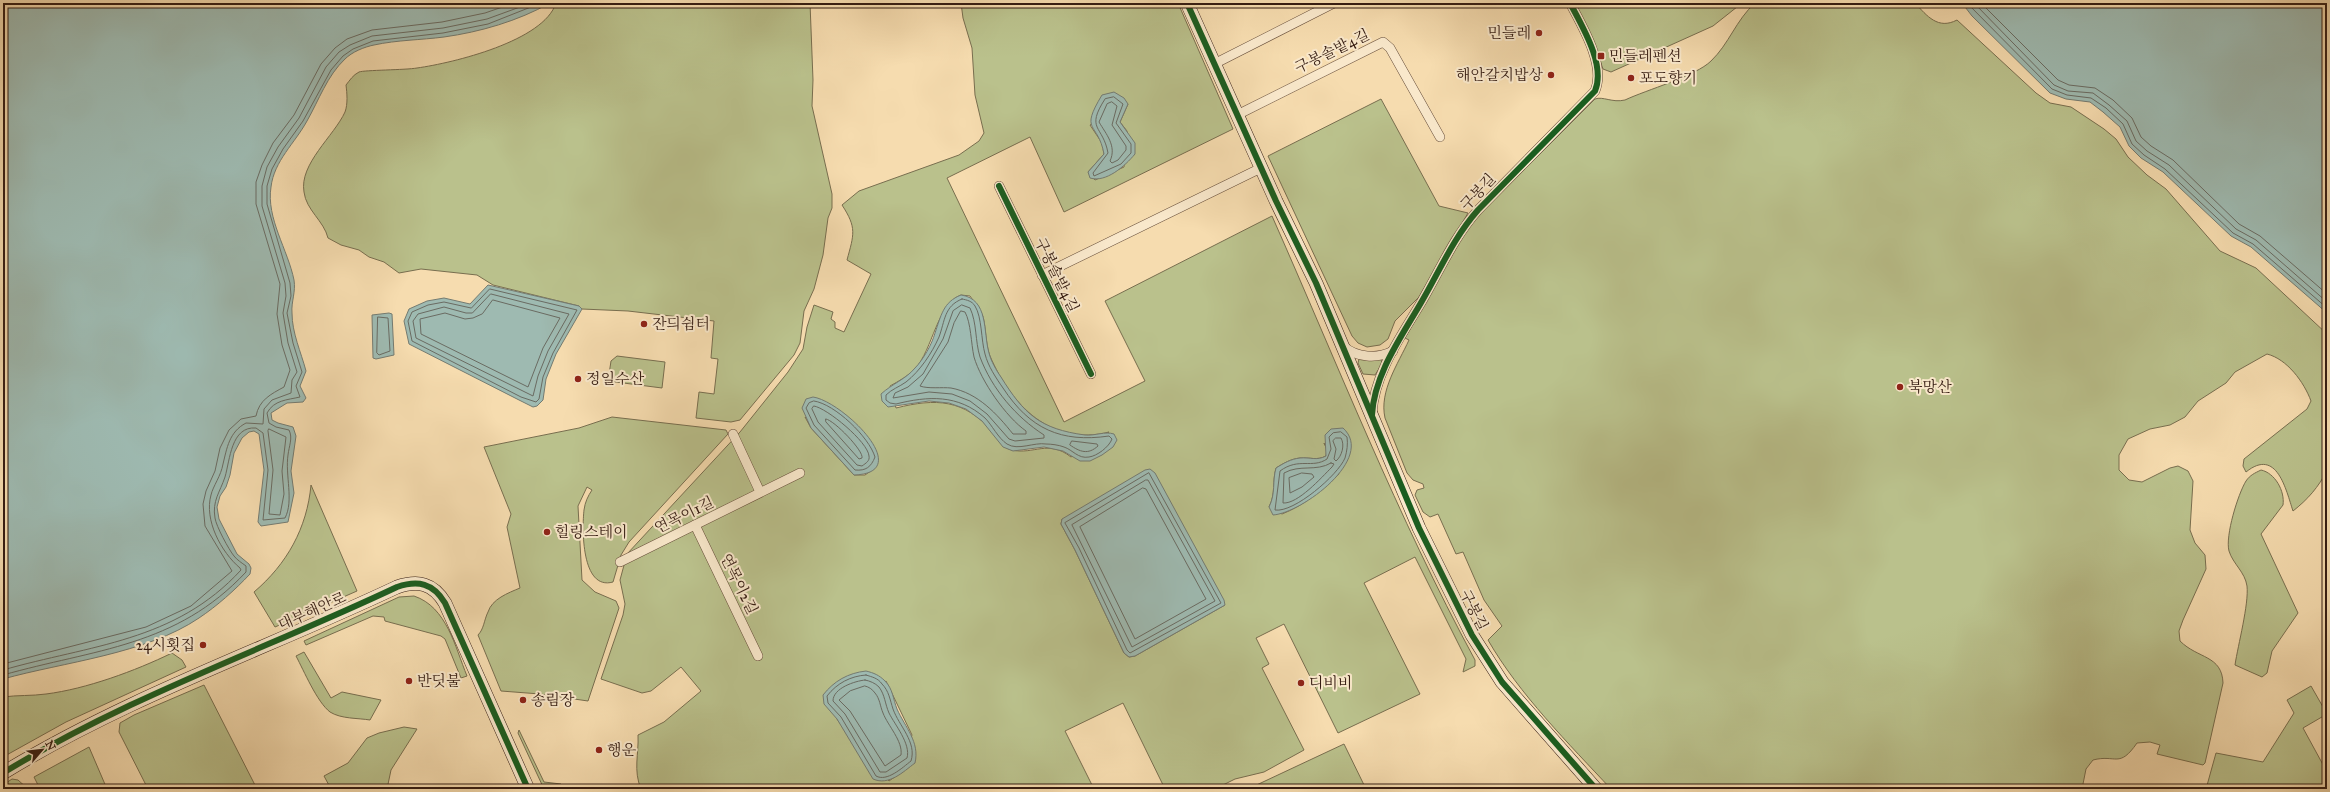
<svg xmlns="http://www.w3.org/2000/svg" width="2330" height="792" font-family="'IM FELL Great Primer','Noto Serif KR',serif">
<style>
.green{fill:#bac18c;stroke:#786e4f;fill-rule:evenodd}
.water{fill:#9ebab1;stroke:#747b71}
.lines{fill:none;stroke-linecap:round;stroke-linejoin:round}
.shore{stroke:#6a6b62;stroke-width:1}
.street-casing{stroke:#654c39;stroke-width:10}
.secondary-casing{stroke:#351c12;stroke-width:14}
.street{stroke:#f9e8cb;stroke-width:9}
.secondary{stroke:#f9e8cb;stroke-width:13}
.cycleway-casing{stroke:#f9e8cb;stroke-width:8}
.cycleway{stroke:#1b5e20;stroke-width:6}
.poi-dot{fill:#8f2418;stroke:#f9e8cb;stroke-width:1.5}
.labels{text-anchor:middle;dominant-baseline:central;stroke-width:4;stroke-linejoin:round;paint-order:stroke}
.poi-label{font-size:15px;fill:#351c12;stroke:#f9e8cb;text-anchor:start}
.street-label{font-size:15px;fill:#351c12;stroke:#f9e8cb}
</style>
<rect width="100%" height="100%" fill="#f6dcaf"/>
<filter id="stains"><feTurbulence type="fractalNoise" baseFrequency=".005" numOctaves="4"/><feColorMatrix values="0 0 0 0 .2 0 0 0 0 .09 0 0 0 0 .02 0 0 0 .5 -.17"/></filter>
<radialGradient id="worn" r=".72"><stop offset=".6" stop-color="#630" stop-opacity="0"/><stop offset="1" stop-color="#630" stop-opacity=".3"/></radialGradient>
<g class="green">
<path d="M556 3H810L813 80 812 106 832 194V208L828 218 823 255 814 289 804 311 800 343 794 355 740 420 731 422 696 418 699 392 714 394 718 359 711 358 714 321 628 311 582 309 579 306 493 285 477 275 421 269 399 273 384 262 369 257 359 250 341 245 328 238C324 221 306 210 304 192 299 164 334 136 345 112 348 104 347 93 346 85 350 80 353 75 359 72 364 70 406 70 417 68 453 63 544 41 556 3Z"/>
<path d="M961 3H1178L1233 129 1064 212 1030 137 947 178 1064 422 1145 381 1105 301 1272 216C1338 365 1397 516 1475 660V666L1463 672 1466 659 1415 557 1364 583 1420 694 1338 733 1284 624 1256 638 1269 664 1262 668 1304 750 1264 772 1235 779 1215 789H1165L1123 703 1065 731 1094 789H641C633 770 639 754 638 735L664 722 701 691 681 667 651 691 642 693 601 679 623 615 625 604 620 580 627 554 740 432 788 372 803 349 807 327 814 305 833 312 831 319 835 322V328L844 332 871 274 847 260C854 234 857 228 842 205L859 191 959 155 979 141 984 133 975 95 972 48 963 18ZM1128 104 1120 122 1127 131 1124 167 1095 180 1088 172 1104 154 1102 143 1090 125ZM961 295 970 296C974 302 979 308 982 314 986 322 985 344 990 356 1011 405 1051 447 1109 432L1071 457C1048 439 1034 455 1012 450 1002 448 999 440 993 432 964 399 936 398 896 408L890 386C899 381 908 376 915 369 933 349 937 304 961 295ZM805 417 875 468 865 475H854L811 428ZM1324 443 1339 474C1320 491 1305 505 1282 514L1269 507C1276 493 1272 482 1276 468 1284 463 1291 459 1300 458 1310 457 1316 461 1326 456L1327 449ZM1062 519 1225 605 1135 656 1129 657 1124 653 1075 550 1061 524ZM886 681 912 735 896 776 889 781 846 732 837 719Z"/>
<polygon points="1575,3 1742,3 1713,26 1611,72 1603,69 1592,38"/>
<path d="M1755 3H1915C1927 16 1938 30 1957 20L2036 93 2050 103 2071 107 2104 129 2116 139 2128 157 2147 175 2166 189 2220 251 2256 268 2327 334V470C2319 487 2307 500 2293 511 2286 490 2277 447 2246 472L2243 466 2244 459 2307 409 2311 401C2304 382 2287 359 2267 354L2235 372 2226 383 2198 401 2185 417 2170 425 2150 429 2128 439 2119 455V470L2129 480 2142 482 2170 468 2178 466 2188 471 2193 481 2190 530 2195 543 2205 555 2206 569 2183 620 2179 631 2180 641C2198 659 2222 655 2223 683L2205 763 2203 765 2157 754 2160 745 2150 742 2137 743C2119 769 2116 754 2093 760L2086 769 2082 789H1611C1569 744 1519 694 1488 640L1502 626 1484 600 1463 552 1456 554 1438 514 1430 517 1423 512 1415 495 1417 490 1424 488 1423 484 1413 480 1407 473 1385 418C1379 391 1398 364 1409 340L1405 338 1463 236 1476 218 1595 99C1603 96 1612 103 1625 100 1646 90 1696 76 1711 61 1729 44 1736 20 1755 3Z"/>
<polygon points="1381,99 1439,206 1468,213 1419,297 1395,321 1388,339 1380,345 1367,347 1358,343 1352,336 1268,156"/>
<polygon points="617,356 665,362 662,388 608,381 611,361"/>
<polygon points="1359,359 1381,359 1382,364 1375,375 1363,374 1358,363"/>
<path d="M612 417 726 430 728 434 629 542 621 555 613 582C581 591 582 528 584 510 585 502 588 496 592 490L587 487 578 506 582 580 595 592 616 601 619 608 588 701 540 694 501 691 478 635C484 629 484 620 488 612 492 599 508 593 520 588L507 527 511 514 484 447 579 428Z"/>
<path d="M2261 470C2275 473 2285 491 2283 505L2261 534 2298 613 2272 651 2267 673 2262 677 2235 665C2238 645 2249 604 2247 586 2245 572 2233 564 2229 551 2225 536 2238 494 2246 481 2250 475 2255 473 2261 470Z"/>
<path d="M311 485 357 591 275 627 254 592C287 564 307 528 311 485Z"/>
<path d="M414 596C447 607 455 647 467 676L461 678 445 639 441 636 385 621 384 617 373 616 306 645 304 641 399 597Z"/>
<path d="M304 652 331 698 342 692 381 700 370 720C358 718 341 719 330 712 317 702 304 671 296 656Z"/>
<path d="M172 653 182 660 186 667 66 722 3 757V697C17 695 32 696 46 694 86 689 135 671 172 653Z"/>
<polygon points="204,685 257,789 148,789 119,732 120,723 134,715"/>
<polygon points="2311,686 2327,714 2303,728 2327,772 2327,789 2206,789 2216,753 2263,762 2294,713 2287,700"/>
<polygon points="404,727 417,729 391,770 387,789 331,789 324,776 348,763 367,738 379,733"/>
<polygon points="519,730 544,782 561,784 559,789 544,789 518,733"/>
<polygon points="1344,744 1366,789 1248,789"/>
<polygon points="89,747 107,789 40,789 34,777"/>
<polygon points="12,779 18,780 28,789 3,789 3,785"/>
</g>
<g class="water">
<path d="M3 3H550C518 21 480 32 444 37 421 40 397 40 374 45 364 47 352 52 345 59 327 76 319 100 307 121 295 143 274 161 271 187 266 218 288 250 294 280 296 292 291 302 292 313 292 333 301 352 306 371L300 386 306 398 303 402 287 403 271 413 272 420 278 423 293 427 296 436 291 471 294 493 288 522 261 526 258 522 264 470 259 434 254 431 249 432 242 438 234 453 230 475 226 487 220 496 217 507 219 519 237 554 249 564 251 568 250 574C235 590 217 606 199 618 146 654 64 662 3 679Z"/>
<polygon points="1962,3 2327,3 2327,313 2251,247 2231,236 2163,172 2141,158 2129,146 2120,127 2103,112 2090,102 2066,99 2050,93 1972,16"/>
<path d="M1114 92 1124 98 1128 104 1120 122 1135 143V154C1125 166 1106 183 1090 178L1088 172 1104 154C1098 121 1079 133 1102 95Z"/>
<polygon points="488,285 579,306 582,309 556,354 546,379 543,400 537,406 533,407 519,400 409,344 404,321 409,309 427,301 444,298 470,304"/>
<path d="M961 295C989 299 983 332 989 353 991 361 996 370 1001 377 1024 414 1040 429 1085 435 1095 436 1105 431 1114 434L1117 440 1113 447 1102 455 1090 461H1080L1063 451 1044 447 1013 451 1003 447 982 421 966 409 949 403 929 401 888 407 882 401 881 394C892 384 906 379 915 368 923 360 932 344 935 333 941 316 943 302 961 295Z"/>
<polygon points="389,313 392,314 394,355 376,359 373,358 372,315"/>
<path d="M813 397C842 401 917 473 854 475L811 428 802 408 806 399Z"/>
<path d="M1343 428C1376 458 1302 513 1273 515L1269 507C1276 493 1272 482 1276 468 1284 463 1291 459 1300 458 1310 457 1317 461 1326 456L1325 435 1331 429Z"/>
<polygon points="1150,469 1155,473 1224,600 1225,605 1135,656 1129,657 1124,653 1075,550 1061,524 1062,519 1145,470"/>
<path d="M866 671C874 673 879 675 885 681 893 689 893 699 897 709 905 727 920 742 915 763 903 772 889 786 873 779L837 719 824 704 823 695C834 681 848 673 866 671Z"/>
</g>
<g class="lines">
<g class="shore">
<polyline points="1967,3 2052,89 2067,95 2091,98 2106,108 2123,124 2132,144 2144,155 2165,169 2233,233 2253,244 2327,308"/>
<polyline points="1974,3 2054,85 2068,91 2093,93 2109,105 2127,121 2136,141 2147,151 2169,165 2236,229 2256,240 2327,302"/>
<polyline points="1981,3 2058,80 2069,85 2095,88 2113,100 2132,118 2141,137 2151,146 2173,160 2239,224 2260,236 2327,294"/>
<path d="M1114 97 1123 104 1116 123 1131 144V153L1121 164 1094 176 1093 173 1108 153C1103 125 1085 130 1105 99Z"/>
<path d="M1112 102 1117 106 1112 125 1126 146V150L1118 160 1112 163 1110 161C1117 146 1106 134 1099 122L1107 104Z"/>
<polygon points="490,289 577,310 553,353 543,377 539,399 536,402 521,397 412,341 408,321 412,312 428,305 444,302 471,308"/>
<polygon points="491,294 569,314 548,351 538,376 533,396 416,338 413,321 418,314 444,307 466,313 472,313"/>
<path d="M962 299C967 300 972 301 975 306 982 317 981 340 985 354 988 366 996 378 1003 388 1030 429 1061 443 1109 436L1112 439C1109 447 1097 456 1089 457 1078 459 1073 450 1064 447 1059 445 1051 444 1046 444 1034 442 1018 451 1007 444 998 438 992 425 985 418 958 394 928 396 896 404L890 403 886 400V395C892 389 899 387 906 382 920 371 932 353 939 337 945 321 944 306 962 299Z"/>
<polygon points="493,300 560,318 543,348 528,387 421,334 420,319 445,313 465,319 473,318 482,314"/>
<path d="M962 305 970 308C977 323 975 341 980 357 992 389 1016 417 1044 435V438L1015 441 1009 439 987 414 970 401 952 394 929 392 893 398 895 393 908 387 923 374 943 339 953 311Z"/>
<path d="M961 311 965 312C971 323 971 343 974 357 981 381 1006 417 1026 431V434H1013C997 414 978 393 951 388 942 387 928 389 920 386L948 342 954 323Z"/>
<polygon points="378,317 388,318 390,351 379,355 377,353"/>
<path d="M814 401C835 404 869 437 875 457 871 467 866 471 855 470L814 425 806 408 809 403Z"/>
<path d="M814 406C827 408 868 442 869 456 870 461 866 463 862 466L857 465 818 422 812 409Z"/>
<path d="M826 419C834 420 864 451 862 458L859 459 826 422Z"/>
<polygon points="269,429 286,437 282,471 284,494 280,515 269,514 273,470 268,431"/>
<path d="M1341 432 1347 437C1348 444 1347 451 1345 458 1338 475 1294 513 1275 510L1280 471C1299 457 1312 469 1327 459L1331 449 1329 437 1333 433Z"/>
<path d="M1336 438H1341C1345 445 1342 456 1336 461L1334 459 1336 449 1333 441Z"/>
<path d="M1072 441 1097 444 1098 446C1088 455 1080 452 1070 445Z"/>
<path d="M1331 463 1334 464 1332 467C1321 478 1298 504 1283 503L1284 473C1300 464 1316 472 1331 463Z"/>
<polygon points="1149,473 1221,603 1130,653 1127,650 1079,548 1065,523"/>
<polygon points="1302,473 1312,474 1314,477 1302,487 1290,493 1289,478"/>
<polygon points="1146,480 1148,480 1215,601 1132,647 1072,525"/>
<polygon points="1143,488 1146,489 1206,599 1135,639 1080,527"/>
<path d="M3 664 146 627 191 606 232 571 205 526 203 504 206 491 215 471 220 448 229 430 241 419 256 416C259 400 271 394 284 387L290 370 282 345 277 314 280 284 256 204V182L262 165 273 143 294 115 321 64 335 48 347 39 372 30 442 22 485 13 514 3"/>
<path d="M3 670C90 645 175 642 241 570L240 568C221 552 204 520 211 495 213 486 221 476 223 464 227 448 229 432 246 423L263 424 264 409 272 400 291 393 292 380 297 372 288 343 283 313 286 296 285 283 262 206V186L267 167 278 147 299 118 326 67 339 52 350 45 372 36 443 28 487 19 531 3"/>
<path d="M3 675C95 649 176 647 246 572V566C242 563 237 560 234 556 229 550 216 526 215 518 212 501 220 492 225 477 230 460 231 426 256 428L263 433 268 470 263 520 285 518C294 501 285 475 288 455 289 446 293 438 289 430L276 427 269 423 267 413C274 400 287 400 300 397L296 386 302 372 293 343 287 313 291 296 290 283 267 204V186L272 169 283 149 303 121 331 70 343 56 353 49 373 41 443 33 488 24 541 3"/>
<path d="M866 675C872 677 878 678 882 684 889 691 890 700 893 709 899 726 917 742 911 761 902 768 887 782 876 776L841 717 828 703 827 696C837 683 851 676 866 675Z"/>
<path d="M865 680C870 681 875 683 879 687 885 695 885 704 889 713 895 725 911 744 907 758L886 772H880L845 714 833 701C833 688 855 681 865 680Z"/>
<path d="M865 686C869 687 872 689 875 693 880 699 880 706 883 713 888 726 903 741 901 755L885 766 850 711 839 700 850 691Z"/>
</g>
<defs>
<g id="street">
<polyline points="1214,64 1334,3"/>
<polyline points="1237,115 1383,42 1390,48 1440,137"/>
<polyline points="999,186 1091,374"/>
<polyline points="1042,275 1261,168"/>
<path d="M1343 346C1357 358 1377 359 1393 351"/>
<path d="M1372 414C1374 373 1402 335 1422 301 1440 270 1454 237 1478 210L1595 91C1606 65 1582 26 1570 3"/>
<polyline points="733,434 760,492"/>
<polyline points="695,525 758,656"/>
<polyline points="620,562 800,473"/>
</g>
<g id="secondary">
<polyline points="1187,3 1276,201 1316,283 1419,528 1472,635 1502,682 1596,789"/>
<path d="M3 773C127 697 266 649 397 587 418 580 433 583 445 603L528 789"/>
</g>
</defs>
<use href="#street" class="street-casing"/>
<use href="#secondary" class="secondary-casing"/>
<use href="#street" class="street"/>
<use href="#secondary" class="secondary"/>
<defs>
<g id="cycleway">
<polyline points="1187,3 1276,201 1316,283 1419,528 1472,635 1502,682 1596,789"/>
<polyline points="999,186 1091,374"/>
<path d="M1372 415C1374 374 1402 336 1422 301 1440 270 1454 237 1478 210L1595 91C1606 65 1582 26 1570 3"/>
<path d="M3 773C127 697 266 649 397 587 418 580 433 583 445 603L528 789"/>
</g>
</defs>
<use href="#cycleway" class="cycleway-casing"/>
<use href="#cycleway" class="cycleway"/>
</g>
<g class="poi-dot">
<circle cx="1539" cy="33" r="4"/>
<rect x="1597" y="52" width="8" height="8" rx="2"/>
<circle cx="1551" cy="75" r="4"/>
<circle cx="1631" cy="78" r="4"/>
<circle cx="644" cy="324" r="4"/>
<circle cx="578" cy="379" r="4"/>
<circle cx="1900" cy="387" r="4"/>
<circle cx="547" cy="532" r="4"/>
<circle cx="203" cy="645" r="4"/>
<circle cx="409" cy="681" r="4"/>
<circle cx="1301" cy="683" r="4"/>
<circle cx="523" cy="700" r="4"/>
<circle cx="599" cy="750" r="4"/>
</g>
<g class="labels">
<g class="poi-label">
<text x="1531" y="33" text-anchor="end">민들레</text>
<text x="1609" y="56">민들레펜션</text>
<text x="1543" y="75" text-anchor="end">해안갈치밥상</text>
<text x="1639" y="78">포도향기</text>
<text x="652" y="324">잔듸쉼터</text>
<text x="586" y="379">정일수산</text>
<text x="1908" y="387">북망산</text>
<text x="555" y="532">힐링스테이</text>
<text x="195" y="645" text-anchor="end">24시횟집</text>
<text x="417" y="681">반딧불</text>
<text x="1309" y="683">디비비</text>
<text x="531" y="700">송림장</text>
<text x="607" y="750">행운</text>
</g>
<g class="street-label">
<text transform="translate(1332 51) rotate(-26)">구봉솔밭4길</text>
<text transform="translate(1478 192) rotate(-47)">구봉길</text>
<text transform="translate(1057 275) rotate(64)">구봉솔밭4길</text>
<text transform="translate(684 515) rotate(-26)">연목이1길</text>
<text transform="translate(739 584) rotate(64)">연목이2길</text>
<text transform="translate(1474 610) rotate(63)">구봉길</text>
<text transform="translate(312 611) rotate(-24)">대부해안로</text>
</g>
</g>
<rect width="2330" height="792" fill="none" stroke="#f6dcaf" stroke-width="16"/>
<rect x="4" y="4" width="2322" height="784" fill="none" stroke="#351c12" stroke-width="2"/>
<rect x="8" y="8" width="2314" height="776" fill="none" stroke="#351c12"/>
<g transform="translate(42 750) rotate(62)" stroke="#f9e8cb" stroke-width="3" paint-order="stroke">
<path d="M0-3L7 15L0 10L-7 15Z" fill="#351c12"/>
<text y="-6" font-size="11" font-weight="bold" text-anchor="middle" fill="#351c12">N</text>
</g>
<rect width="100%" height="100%" filter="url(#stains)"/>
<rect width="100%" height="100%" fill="url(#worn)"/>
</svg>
